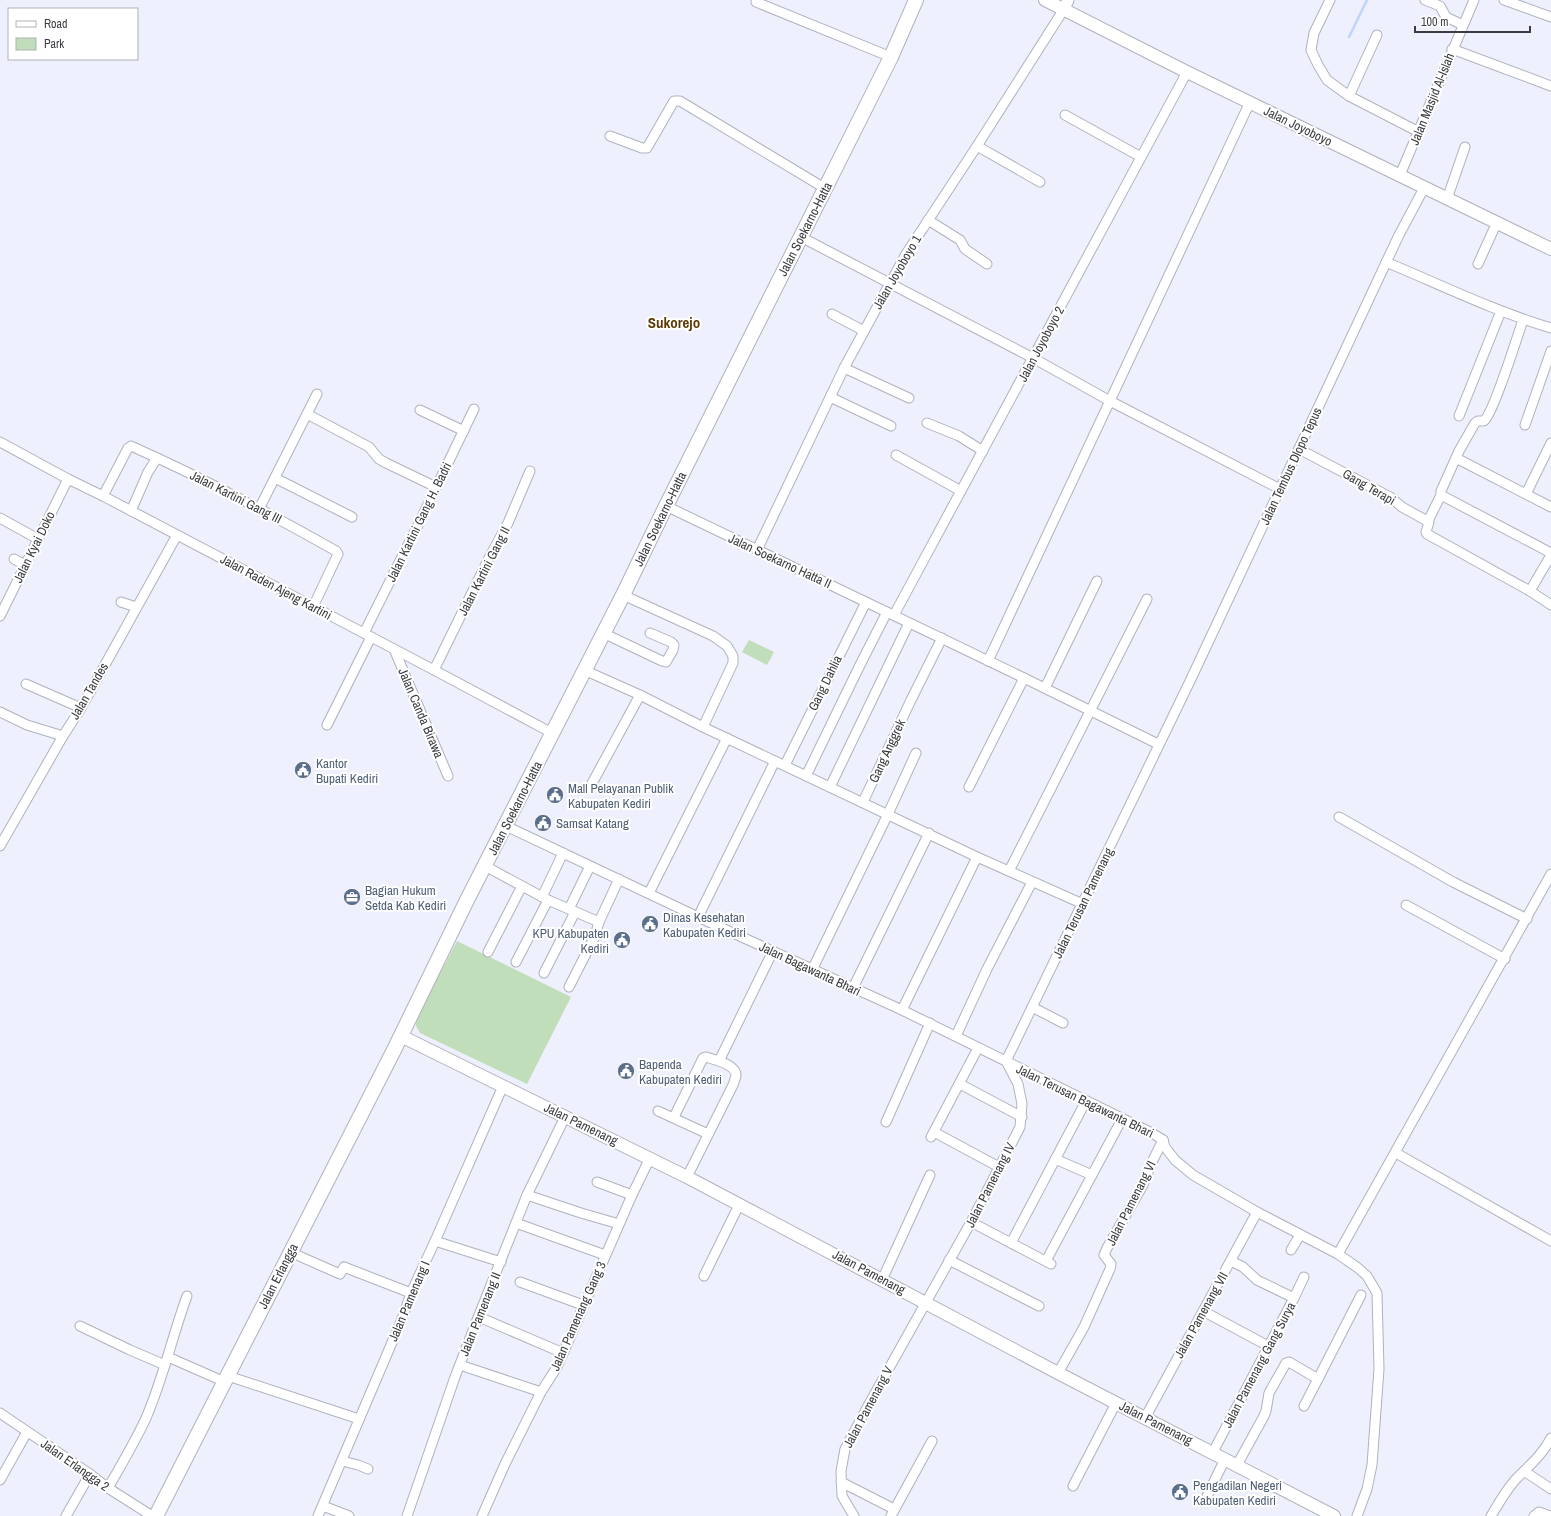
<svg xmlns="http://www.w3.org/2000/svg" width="1551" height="1516" font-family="'Archivo Narrow',sans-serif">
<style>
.green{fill:#c0deba}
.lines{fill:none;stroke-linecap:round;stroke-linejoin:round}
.stream{stroke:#c0d4fa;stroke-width:2.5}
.minor-casing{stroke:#afb2bd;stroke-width:11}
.tertiary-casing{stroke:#afb2bd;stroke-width:13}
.secondary-casing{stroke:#afb2bd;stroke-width:14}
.primary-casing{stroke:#afb2bd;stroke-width:16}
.minor{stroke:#fff;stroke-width:9}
.tertiary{stroke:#fff;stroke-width:11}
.secondary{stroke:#fff;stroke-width:12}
.primary{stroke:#fff;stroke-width:14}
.labels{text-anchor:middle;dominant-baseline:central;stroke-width:4;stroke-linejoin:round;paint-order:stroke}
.street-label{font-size:13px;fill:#3b3c41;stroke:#fff}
.service-label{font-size:13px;fill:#4e5e75;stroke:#fff;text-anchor:start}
.quarter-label{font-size:15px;font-weight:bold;fill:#5d3b04;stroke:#fff}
</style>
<rect width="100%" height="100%" fill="#eef1fd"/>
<g class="green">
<polygon points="749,640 774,652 767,665 742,652"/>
<polygon points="457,941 571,997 527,1084 420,1033 416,1026 416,1019"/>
</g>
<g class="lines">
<polyline class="stream" points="1349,37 1367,0"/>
<defs>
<g id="minor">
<polyline points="1330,0 1314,33 1311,50 1318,65 1327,80 1349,96 1419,132"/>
<polyline points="1425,0 1440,6 1446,17 1463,25"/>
<polyline points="1504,0 1551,17"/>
<polyline points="756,2 891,57"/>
<polyline points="1452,49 1551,86"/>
<polyline points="1349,96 1377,35"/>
<polyline points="1065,115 1141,157"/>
<polyline points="610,136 642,148 647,148 674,101 680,101 826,189"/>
<polyline points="977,146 1040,182"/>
<polyline points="1400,175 1474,0"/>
<polyline points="1447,199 1465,147"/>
<polyline points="928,220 960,240 965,249 987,264"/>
<polyline points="801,237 1033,358 1110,401 1280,489"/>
<path d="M1386 262C1441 285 1494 311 1551 328"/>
<polyline points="1478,264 1497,222"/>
<polyline points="832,314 864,331"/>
<path d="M1523 320C1517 337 1494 412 1484 421H1478L1475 423 1459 451 1441 491V495L1551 553"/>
<polyline points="844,368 909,398"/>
<polyline points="830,397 891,426"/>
<polyline points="420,410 464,431"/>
<polyline points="307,414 369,447 379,459 386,463 436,487"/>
<polyline points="1459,416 1501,311"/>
<polyline points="927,423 959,436 983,451"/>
<polyline points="1525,425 1551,351"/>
<polyline points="0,442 68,479 103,496 434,670 552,733"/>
<polyline points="1299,449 1390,497 1402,507 1429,522 1426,532 1427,534 1530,591 1551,605"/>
<polyline points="896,455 961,491"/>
<polyline points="1456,458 1551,507"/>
<polyline points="275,478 352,517"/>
<polyline points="1526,494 1551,443"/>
<path d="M103 496 128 448 131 446C201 477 269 513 336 551L338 554 313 607"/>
<polyline points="666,506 1024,678 1158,744"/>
<polyline points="259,509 317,394"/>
<polyline points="131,511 148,472 157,458"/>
<polyline points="0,518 38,539"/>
<polyline points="1428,521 1441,495"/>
<polyline points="757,550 844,368 906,254 977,146 1064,9"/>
<polyline points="14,559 25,565"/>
<polyline points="1530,591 1551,555"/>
<polyline points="623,595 713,636 727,646 733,656 733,663 703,727"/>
<polyline points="121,602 136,607"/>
<polyline points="894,615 1187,72"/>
<polyline points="0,616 68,479"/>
<polyline points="364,633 419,523 474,409"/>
<polyline points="603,633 662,661 666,662 673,650 674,645 671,642 650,633"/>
<polyline points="394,649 448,776"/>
<polyline points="988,661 1250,102"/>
<polyline points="434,670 489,558 508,523 530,471"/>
<polyline points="584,670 640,695 703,727 977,857 1083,904"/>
<polyline points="26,684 81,708"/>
<polyline points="1045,688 1097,581"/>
<polyline points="0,712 27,725 63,736"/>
<polyline points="327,725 371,637"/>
<polyline points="785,765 866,602"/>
<polyline points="806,776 860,665 887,612"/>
<polyline points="590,787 640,695"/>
<polyline points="830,787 909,623"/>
<polyline points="969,787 1024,678"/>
<polyline points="863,802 911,700 942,638"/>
<polyline points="1339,817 1453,882 1527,919"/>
<polyline points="506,826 698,917 902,1010 1152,1133 1163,1140"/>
<polyline points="0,846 63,736 81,708 177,535"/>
<polyline points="485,866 548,900 599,922"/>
<polyline points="1009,871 1147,599"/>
<polyline points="649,893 727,738"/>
<polyline points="542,897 563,853"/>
<polyline points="1406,905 1505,959"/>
<polyline points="569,909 590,866"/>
<polyline points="698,917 775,761"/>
<polyline points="488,952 522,886"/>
<polyline points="516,962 548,900"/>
<polyline points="812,970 888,814 916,753"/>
<polyline points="544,973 575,912"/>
<polyline points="569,987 595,936 599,922 619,879"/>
<polyline points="853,988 929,833"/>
<polyline points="1032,1007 1063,1023"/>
<polyline points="902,1010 977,857"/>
<polyline points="956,1036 987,969 1032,882"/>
<polyline points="719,1061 773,951"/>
<polyline points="1006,1061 1191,679 1398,237 1424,188"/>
<polyline points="960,1084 1022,1117"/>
<polyline points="658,1111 708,1134"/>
<path d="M674 1117 703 1058 706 1057C714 1060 737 1064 736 1076 735 1079 734 1082 733 1085L687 1177"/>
<polyline points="886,1122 930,1023"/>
<polyline points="934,1132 999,1167"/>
<polyline points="931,1137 978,1048"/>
<polyline points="1163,1140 1165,1147 1175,1160 1193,1175 1257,1212 1338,1254 1358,1268 1367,1276 1377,1293 1379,1369 1372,1465 1367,1489 1357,1516"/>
<polyline points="1396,1153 1551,1241"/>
<polyline points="1055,1159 1092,1175"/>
<polyline points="597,1182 632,1195"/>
<polyline points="527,1195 581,1213 619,1224"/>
<polyline points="971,1222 1051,1264"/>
<polyline points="516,1223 605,1255"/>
<polyline points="435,1241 501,1262"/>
<polyline points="1011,1243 1086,1101"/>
<polyline points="1291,1250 1300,1235"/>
<polyline points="290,1252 340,1274 344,1267 411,1293"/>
<polyline points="1338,1254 1551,874"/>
<polyline points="949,1260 1039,1306"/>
<polyline points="1046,1261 1122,1119"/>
<polyline points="1231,1261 1243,1267 1257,1280 1294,1298"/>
<polyline points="704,1276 739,1205"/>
<polyline points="882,1280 930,1175"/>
<polyline points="520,1282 583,1305"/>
<polyline points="1203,1311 1268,1346"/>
<polyline points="479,1317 563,1353"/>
<polyline points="80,1326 130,1350 165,1365"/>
<polyline points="168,1357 225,1382"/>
<polyline points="460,1365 541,1392"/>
<polyline points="1058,1373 1084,1327 1110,1269 1111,1264 1104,1255 1107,1248 1143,1185 1152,1162 1163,1140"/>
<polyline points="228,1376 359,1419"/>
<polyline points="1318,1379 1361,1295"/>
<polyline points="0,1413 90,1474 108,1488 152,1516"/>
<polyline points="1145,1418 1257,1212"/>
<polyline points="1213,1452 1294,1298 1304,1277"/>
<polyline points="342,1461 358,1465 368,1469"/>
<polyline points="1237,1465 1264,1416 1266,1411 1269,1393 1286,1363 1289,1362 1318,1379 1304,1406"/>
<polyline points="1524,1471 1551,1489"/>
<polyline points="0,1480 27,1432"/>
<polyline points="841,1482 894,1509"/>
<polyline points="1073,1486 1116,1403"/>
<path d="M108 1488C121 1465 135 1442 146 1418 163 1379 172 1337 187 1296"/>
<polyline points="1207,1496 1225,1459"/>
<polyline points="323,1506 349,1516"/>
<polyline points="66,1516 90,1474"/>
<polyline points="318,1516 402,1319 411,1293 435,1241 503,1086"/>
<polyline points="407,1516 455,1377 477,1320 527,1195 565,1117"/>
<polyline points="482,1516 505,1464 541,1392 557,1367 632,1195 650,1158"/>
<polyline points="854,1516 842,1496 841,1471 845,1449 869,1404 971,1222 1020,1127 1022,1104 1018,1084 1006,1061"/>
<polyline points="891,1516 932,1441"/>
<path d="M1491 1516C1499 1503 1507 1488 1518 1477 1531 1464 1542 1455 1551 1438"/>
<polyline points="1534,1516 1539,1512 1550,1516"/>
</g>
<polyline id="tertiary" points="1064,9 1068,0"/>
<g id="secondary">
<polyline points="1045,0 1187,72 1551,249"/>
<polyline points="401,1036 687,1177 1058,1373 1334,1516"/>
</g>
<polyline id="primary" points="156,1516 394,1050 467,900 623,595 666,506 891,57 916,0"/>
</defs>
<use href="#minor" class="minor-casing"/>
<use href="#tertiary" class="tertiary-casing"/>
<use href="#secondary" class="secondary-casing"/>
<use href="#primary" class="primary-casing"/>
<use href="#minor" class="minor"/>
<use href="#tertiary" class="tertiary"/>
<use href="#secondary" class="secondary"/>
<use href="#primary" class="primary"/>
</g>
<defs>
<symbol id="civic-disc" viewBox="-11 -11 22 22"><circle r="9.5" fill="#5c6f8a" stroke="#fff"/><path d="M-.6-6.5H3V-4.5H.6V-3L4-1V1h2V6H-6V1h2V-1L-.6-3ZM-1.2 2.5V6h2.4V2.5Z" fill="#fff"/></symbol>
<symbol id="office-disc" viewBox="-11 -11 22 22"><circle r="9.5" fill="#5c6f8a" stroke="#fff"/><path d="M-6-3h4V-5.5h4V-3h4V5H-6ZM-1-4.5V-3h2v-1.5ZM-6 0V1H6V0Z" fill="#fff"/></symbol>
</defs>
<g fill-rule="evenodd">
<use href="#civic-disc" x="293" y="760" width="20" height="20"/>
<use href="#civic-disc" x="545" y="785" width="20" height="20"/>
<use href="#civic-disc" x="533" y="813" width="20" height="20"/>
<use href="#office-disc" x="342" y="887" width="20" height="20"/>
<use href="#civic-disc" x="640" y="914" width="20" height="20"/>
<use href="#civic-disc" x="612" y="930" width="20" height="20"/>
<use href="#civic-disc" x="616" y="1061" width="20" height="20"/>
<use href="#civic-disc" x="1170" y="1482" width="20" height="20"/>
</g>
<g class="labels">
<g class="street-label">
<text transform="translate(1432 99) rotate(-68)">Jalan Masjid Al-Islah</text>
<text transform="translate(1298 126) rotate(26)">Jalan Joyoboyo</text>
<text transform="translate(805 229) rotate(-63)">Jalan Soekarno-Hatta</text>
<text transform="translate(897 272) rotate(-60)">Jalan Joyoboyo 1</text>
<text transform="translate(1041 344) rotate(-62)">Jalan Joyoboyo 2</text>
<text transform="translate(1291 466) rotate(-65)">Jalan Tembus Dlopo Tepus</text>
<text transform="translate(1369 487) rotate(30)">Gang Terapi</text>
<text transform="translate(236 497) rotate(27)">Jalan Kartini Gang III</text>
<text transform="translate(660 519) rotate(-64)">Jalan Soekarno-Hatta</text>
<text transform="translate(419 522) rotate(-64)">Jalan Kartini Gang H. Badri</text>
<text transform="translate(34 547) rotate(-64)">Jalan Kyai Doko</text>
<text transform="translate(780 561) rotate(25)">Jalan Soekarno Hatta II</text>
<text transform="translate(484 571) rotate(-63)">Jalan Kartini Gang II</text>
<text transform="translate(276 587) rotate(28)">Jalan Raden Ajeng Kartini</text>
<text transform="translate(825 683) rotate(-64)">Gang Dahlia</text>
<text transform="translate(89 691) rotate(-60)">Jalan Tandes</text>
<text transform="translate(421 713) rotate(67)">Jalan Canda Birawa</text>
<text transform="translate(887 751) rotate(-65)">Gang Anggrek</text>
<text transform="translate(515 808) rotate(-63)">Jalan Soekarno-Hatta</text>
<text transform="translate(1083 903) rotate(-64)">Jalan Terusan Pamenang</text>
<text transform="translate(810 969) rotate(25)">Jalan Bagawanta Bhari</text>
<text transform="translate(1085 1101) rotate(26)">Jalan Terusan Bagawanta Bhari</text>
<text transform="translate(581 1124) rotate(26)">Jalan Pamenang</text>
<text transform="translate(990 1185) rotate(-63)">Jalan Pamenang IV</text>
<text transform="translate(1131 1203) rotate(-63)">Jalan Pamenang VI</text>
<text transform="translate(869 1272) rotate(28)">Jalan Pamenang</text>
<text transform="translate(278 1276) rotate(-63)">Jalan Erlangga</text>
<text transform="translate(409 1301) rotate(-67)">Jalan Pamenang I</text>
<text transform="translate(480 1314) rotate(-68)">Jalan Pamenang II</text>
<text transform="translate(1201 1315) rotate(-61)">Jalan Pamenang VII</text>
<text transform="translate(578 1316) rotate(-66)">Jalan Pamenang Gang 3</text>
<text transform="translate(1259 1365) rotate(-62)">Jalan Pamenang Gang Surya</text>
<text transform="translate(868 1407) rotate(-62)">Jalan Pamenang V</text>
<text transform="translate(1156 1423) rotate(27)">Jalan Pamenang</text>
<text transform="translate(75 1465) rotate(35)">Jalan Erlangga 2</text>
</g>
<g class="service-label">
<text x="316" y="763">Kantor<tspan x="316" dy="15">Bupati Kediri</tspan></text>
<text x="568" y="788">Mall Pelayanan Publik<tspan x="568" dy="15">Kabupaten Kediri</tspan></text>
<text x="556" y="823">Samsat Katang</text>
<text x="365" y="890">Bagian Hukum<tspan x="365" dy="15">Setda Kab Kediri</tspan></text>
<text x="663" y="917">Dinas Kesehatan<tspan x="663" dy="15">Kabupaten Kediri</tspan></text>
<text x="609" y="933" text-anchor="end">KPU Kabupaten<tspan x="609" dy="15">Kediri</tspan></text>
<text x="639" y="1064">Bapenda<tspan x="639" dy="15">Kabupaten Kediri</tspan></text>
<text x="1193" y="1485">Pengadilan Negeri<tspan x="1193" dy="15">Kabupaten Kediri</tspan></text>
</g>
<g class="quarter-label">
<text x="674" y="322">Sukorejo</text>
</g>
</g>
<rect x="8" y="8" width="130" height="52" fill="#ffffff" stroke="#b1b1b3"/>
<rect x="16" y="21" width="20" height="6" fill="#ffffff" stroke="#b1b1b3"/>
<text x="44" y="28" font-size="12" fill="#3b3c41">Road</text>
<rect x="16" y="38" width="20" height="12" fill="#c0deba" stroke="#b1b1b3"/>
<text x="44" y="48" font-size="12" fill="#3b3c41">Park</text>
<path d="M1415 26v6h115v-6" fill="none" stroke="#3b3c41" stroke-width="2"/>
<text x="1421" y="26" font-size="12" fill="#3b3c41" stroke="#ffffff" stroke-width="3" paint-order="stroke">100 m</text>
</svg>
